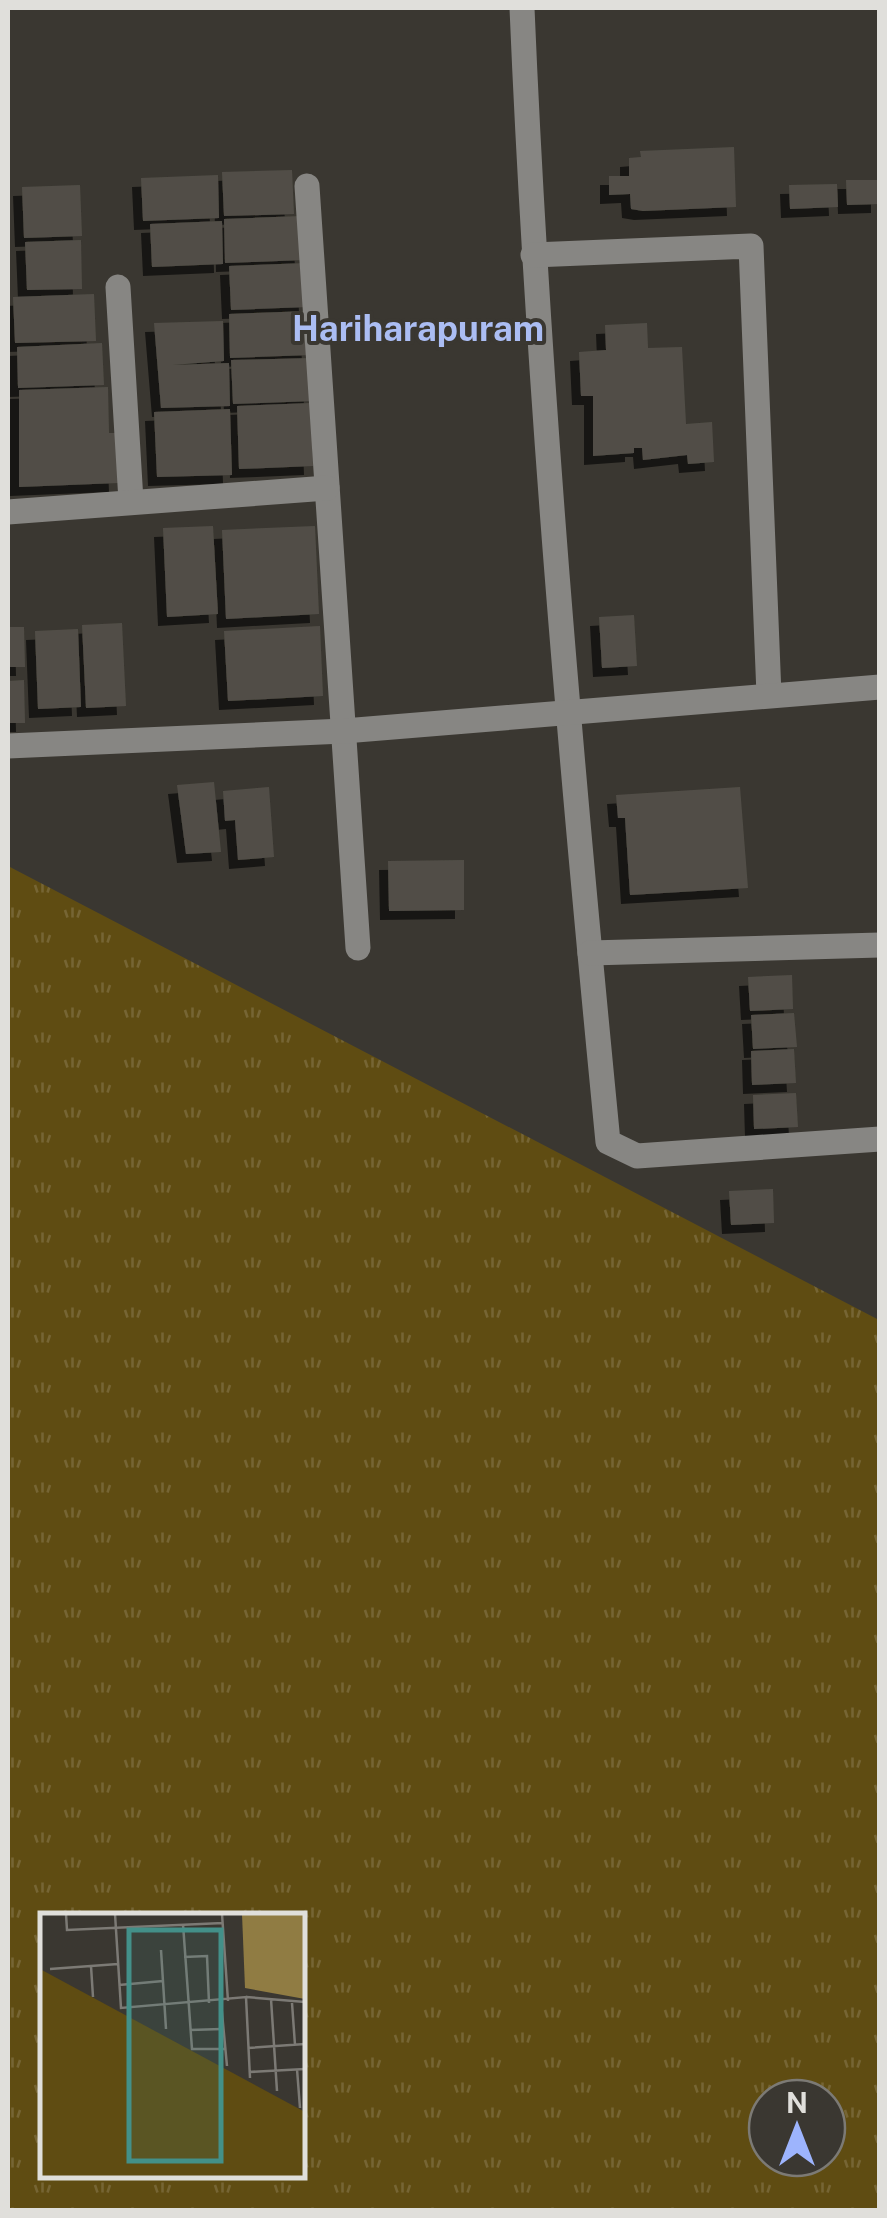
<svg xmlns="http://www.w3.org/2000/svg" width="887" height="2218" font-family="'Public Sans',sans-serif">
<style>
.grass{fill:url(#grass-tufts);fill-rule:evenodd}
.building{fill:#514e47;filter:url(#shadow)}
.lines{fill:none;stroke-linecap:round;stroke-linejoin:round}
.minor{stroke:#878683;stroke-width:25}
.labels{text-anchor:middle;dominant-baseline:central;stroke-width:8;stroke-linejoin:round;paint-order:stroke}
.neighbourhood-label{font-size:35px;font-weight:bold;fill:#abbdf3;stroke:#3a3731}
.inset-road{fill:none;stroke:#7c7a75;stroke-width:2.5}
.view{fill:#439089;fill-opacity:0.15;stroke:#439089;stroke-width:5}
.inset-edge{fill:none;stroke:#e0dfdb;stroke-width:5}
</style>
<defs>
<pattern id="grass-tufts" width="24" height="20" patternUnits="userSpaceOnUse" patternTransform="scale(2.5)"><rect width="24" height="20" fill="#5f4c12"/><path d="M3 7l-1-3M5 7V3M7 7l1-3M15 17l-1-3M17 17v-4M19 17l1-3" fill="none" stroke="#766534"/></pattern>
<filter id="shadow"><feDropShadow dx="-9" dy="9" stdDeviation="0" flood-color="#0009"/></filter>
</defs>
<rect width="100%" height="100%" fill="#3a3731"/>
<path class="grass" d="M8 866 879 1320V2210H8ZM42 1916H302V2176H42ZM767 2098H827V2158H767Z"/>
<g class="building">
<polygon points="734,147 736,207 643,211 631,209 630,194 609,195 609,176 629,176 629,158 641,157 640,151"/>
<polygon points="292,170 294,214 224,216 222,172"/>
<polygon points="218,175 219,218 143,221 141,178"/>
<polygon points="846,180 880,180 880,204 847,205"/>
<polygon points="837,184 838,207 790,209 789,185"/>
<polygon points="80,185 82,236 24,238 22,187"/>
<polygon points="302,216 304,260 225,263 224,219"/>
<polygon points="222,221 223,264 152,267 150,224"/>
<polygon points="81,240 82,289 27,290 25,242"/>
<polygon points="307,263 308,307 231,310 229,266"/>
<polygon points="94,294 96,341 15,343 13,297"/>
<polygon points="309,311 311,355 230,358 229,314"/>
<polygon points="223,321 224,361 172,365 229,363 230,406 161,408 154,323"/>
<polygon points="647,323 648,348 682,347 686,424 712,422 714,462 688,464 687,455 643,460 642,448 634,448 634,453 593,456 593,396 581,396 579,352 606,350 605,325"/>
<polygon points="102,343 104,385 18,388 17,347"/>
<polygon points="312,358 313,401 233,404 231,360"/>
<polygon points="108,387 109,433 116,433 118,483 19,487 19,390"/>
<polygon points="311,403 313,466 239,469 237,406"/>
<polygon points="230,409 232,475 157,477 154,412"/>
<polygon points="213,526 218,614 167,617 163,528"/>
<polygon points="315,526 319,614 226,619 222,530"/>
<polygon points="634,615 637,666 602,668 599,617"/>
<polygon points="122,623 126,706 86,708 82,625"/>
<polygon points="320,626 323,696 228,701 224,631"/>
<polygon points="8,627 24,627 25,667 8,667"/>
<polygon points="78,629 81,707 38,709 35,631"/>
<polygon points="24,680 25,723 8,723 8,681"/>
<polygon points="214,782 221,852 186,854 177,785"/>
<polygon points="269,787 274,857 238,860 235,820 225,821 223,791"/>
<polygon points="740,787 748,888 630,895 625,818 618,818 616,795"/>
<polygon points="464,860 464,910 389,911 388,861"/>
<polygon points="792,975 793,1009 750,1011 748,977"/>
<polygon points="794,1013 797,1047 753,1049 751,1015"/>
<polygon points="794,1049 796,1083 752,1085 751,1051"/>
<polygon points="796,1093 798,1127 754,1129 753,1095"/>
<polygon points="773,1189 774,1223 731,1225 729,1191"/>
</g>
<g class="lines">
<g class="minor">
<path d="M522 8C538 387 571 764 608 1142L637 1156 880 1139"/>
<polyline points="307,186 358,948"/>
<polyline points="533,255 751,246 769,695"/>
<polyline points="118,287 131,501"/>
<polyline points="8,512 327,488"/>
<polyline points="8,746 344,731 880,687"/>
<polyline points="590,953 880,945"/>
</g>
</g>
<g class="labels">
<g class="neighbourhood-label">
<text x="418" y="328">Hariharapuram</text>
</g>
</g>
<g transform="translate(40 1913)">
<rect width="265" height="265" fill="#3a3731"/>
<path d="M0 56 265 199V264H0Z" fill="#5f4c12"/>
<path d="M202 1H265V86L205 75Z" fill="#907c43"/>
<path class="inset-road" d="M26 1 27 17 183 10M75 1 81 95 206 84 210 165M182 1 188 88M143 11 152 136H185M121 37 126 116M144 44 167 43 169 90M51 53 53 84M10 56 78 51M79 72 123 68M206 84 265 89M231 86 237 178M181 89 187 153M252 90 255 132M150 117 182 116M208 135 265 131M257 156 260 195M209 159 265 156"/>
<path class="view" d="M89 17H181V248H89Z"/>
<rect width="265" height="265" class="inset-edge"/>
</g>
<rect width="887" height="2218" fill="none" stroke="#e0dfdb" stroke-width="20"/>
<g transform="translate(797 2128)"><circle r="48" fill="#3a3731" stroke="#7c7a75" stroke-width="2.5"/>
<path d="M0-8L18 38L0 25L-18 38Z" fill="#9db4fd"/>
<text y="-15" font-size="28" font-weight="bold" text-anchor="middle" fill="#e0dfdb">N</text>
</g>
</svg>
